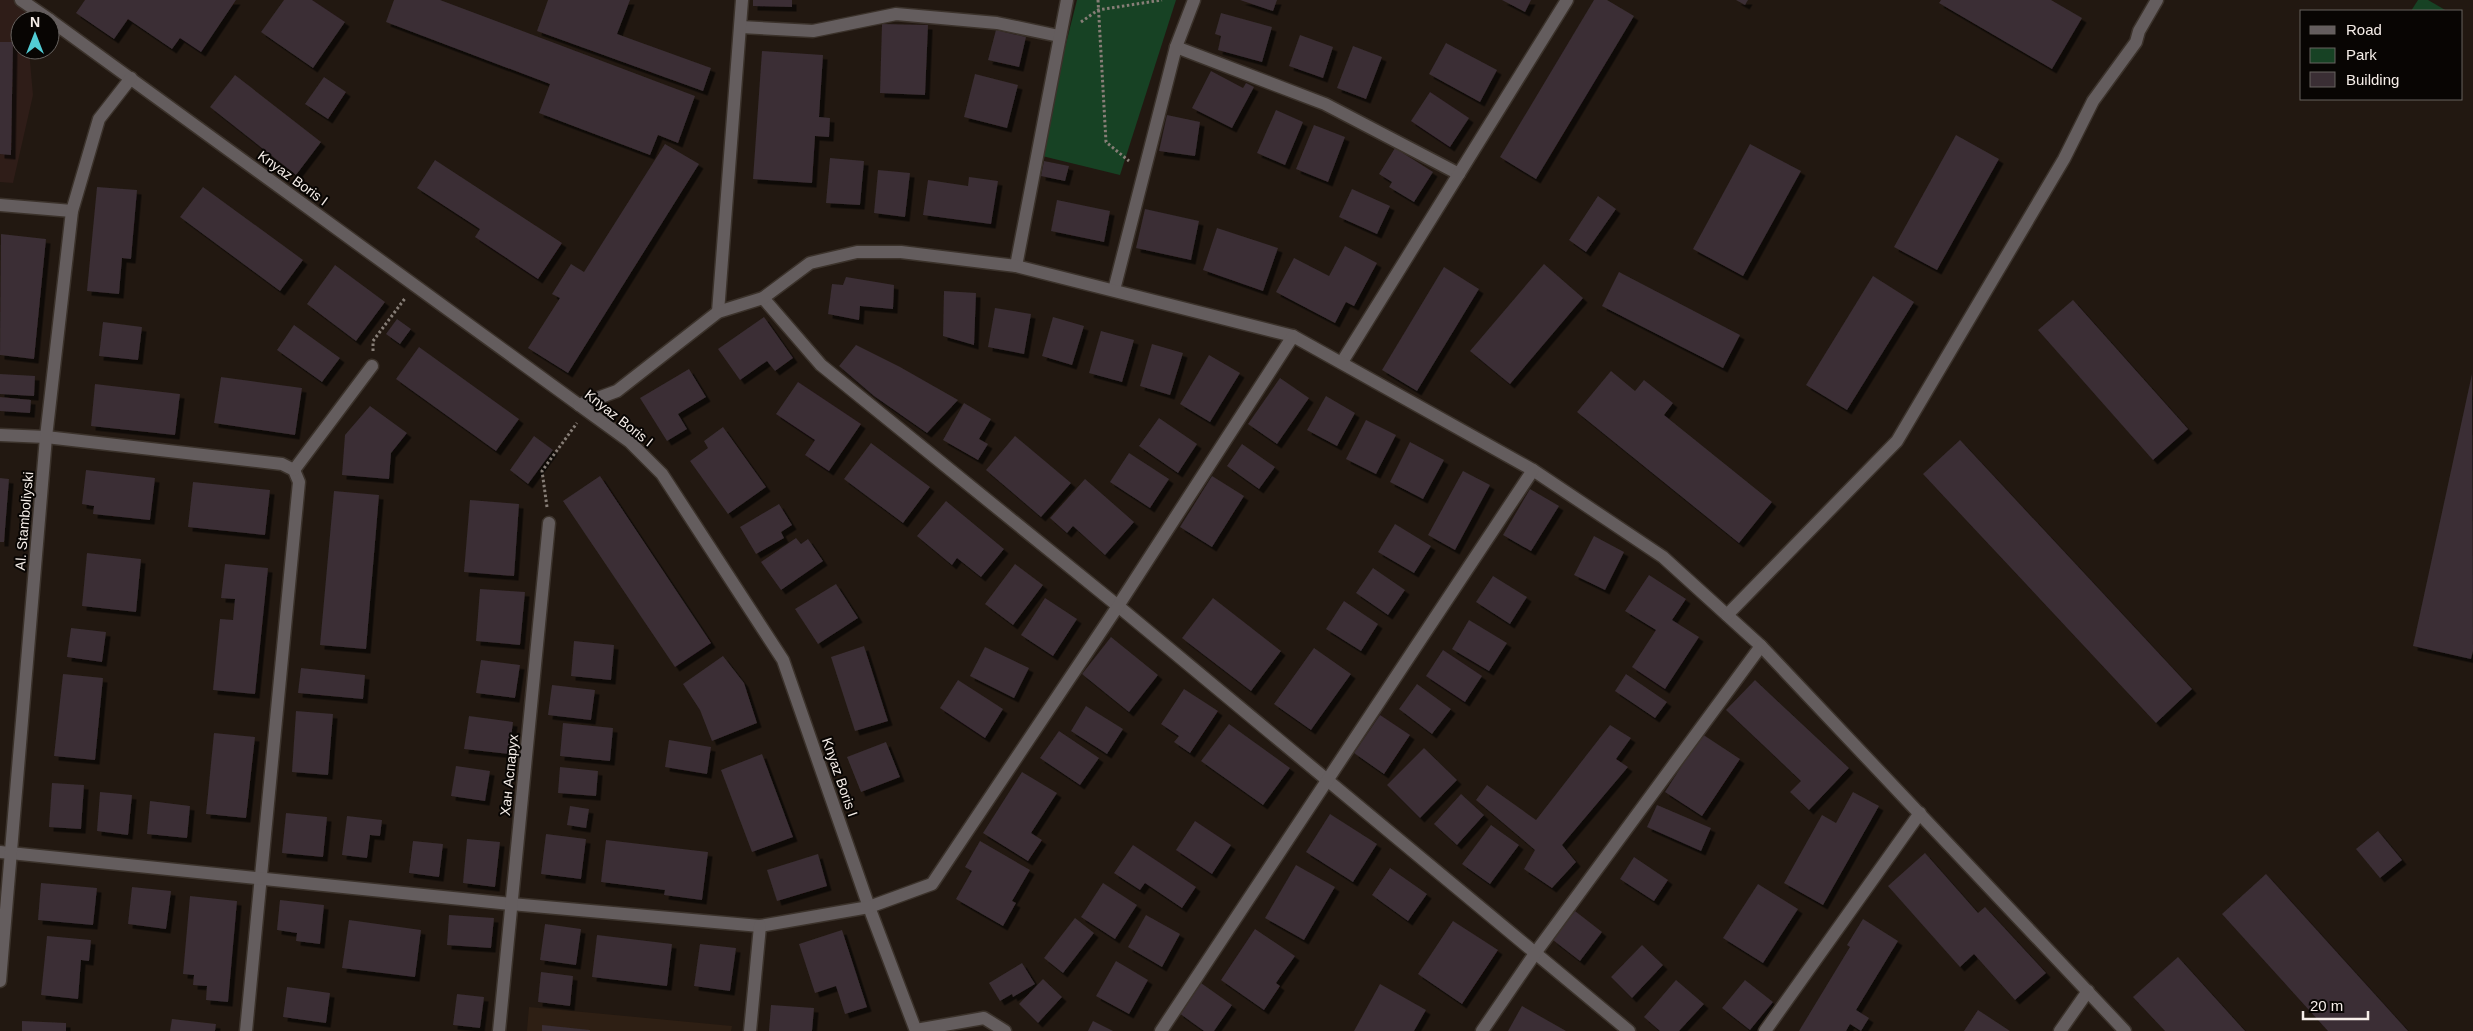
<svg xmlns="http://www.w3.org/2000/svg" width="2473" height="1031" font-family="Helvetica,sans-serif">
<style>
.industrial{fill:#2f1d18}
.built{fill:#2e1f14}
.green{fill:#174224}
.building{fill:#3a2e34;filter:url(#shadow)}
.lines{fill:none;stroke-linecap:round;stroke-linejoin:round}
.minor-casing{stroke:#3b322b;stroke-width:15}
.path{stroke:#877e77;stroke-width:3;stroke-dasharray:2.5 2.5;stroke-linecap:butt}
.minor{stroke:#645d5e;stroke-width:12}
.labels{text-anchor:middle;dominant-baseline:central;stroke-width:4;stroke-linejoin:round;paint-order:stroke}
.street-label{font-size:14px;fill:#f6eee9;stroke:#080503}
</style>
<defs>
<filter id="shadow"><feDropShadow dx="4.5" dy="4.5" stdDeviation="0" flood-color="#0009"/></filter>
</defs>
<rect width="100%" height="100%" fill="#221811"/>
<polygon class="industrial" points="0,0 25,0 26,20 20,20 20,50 29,50 33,95 13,183 0,182"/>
<polygon class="built" points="529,1007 732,1026 731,1031 527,1031"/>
<g class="green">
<polygon points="1077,0 1176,0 1120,175 1038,155"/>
<polygon points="2418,0 2428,0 2447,11 2411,11"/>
</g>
<g class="building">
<polygon points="85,0 236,0 201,52 180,38 172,49 128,19 114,39 76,13"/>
<polygon points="284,0 312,0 345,22 313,68 261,32"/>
<polygon points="394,0 440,0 695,96 678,143 658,135 650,155 539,113 550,84 386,22"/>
<polygon points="548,0 630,0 617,34 711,68 703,91 537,31"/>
<polygon points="753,0 792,0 792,7 753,6"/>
<polygon points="1240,0 1277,0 1273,11"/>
<polygon points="1502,0 1531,0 1525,12"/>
<polygon points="1594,0 1607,0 1634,16 1536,179 1500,157"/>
<polygon points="1736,0 1748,0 1745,5"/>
<polygon points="1941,0 2051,0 2082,18 2052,69 1939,3"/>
<polygon points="1221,13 1272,27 1262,62 1218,50 1221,36 1215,34"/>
<polygon points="882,24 928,25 925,95 880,93"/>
<polygon points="996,30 1026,37 1019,67 988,60"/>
<polygon points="1300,35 1333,47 1323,78 1289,66"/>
<polygon points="0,42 13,42 11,155 0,154"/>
<polygon points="1446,43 1497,70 1480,102 1429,74"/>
<polygon points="1353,46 1382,57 1366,99 1337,88"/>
<polygon points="762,51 823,55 819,117 830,118 829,137 815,136 812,183 753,179"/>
<polygon points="1211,71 1243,88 1246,83 1254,87 1232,128 1192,108"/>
<polygon points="975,74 1018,85 1007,128 964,117"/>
<polygon points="235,75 321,142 296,175 210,107"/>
<polygon points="324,77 346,92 328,119 305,104"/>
<polygon points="1430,92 1469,118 1450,147 1411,121"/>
<polygon points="1276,110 1303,122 1285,165 1257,153"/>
<polygon points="1167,115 1200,122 1195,156 1159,151"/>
<polygon points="1314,125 1345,137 1328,182 1296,169"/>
<polygon points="1956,135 1999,159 1937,270 1894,247"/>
<polygon points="665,144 699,164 568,373 528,348 560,298 552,294 571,264 584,272"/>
<polygon points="1750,144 1801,171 1743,276 1693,249"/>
<polygon points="1395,148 1433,172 1414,202 1389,187 1392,182 1379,174"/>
<polygon points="830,158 864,161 860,205 826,203"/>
<polygon points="435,160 562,243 538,279 475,237 480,229 417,188"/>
<polygon points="1044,161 1069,166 1065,181 1041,176"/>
<polygon points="878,170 910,173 905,217 874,213"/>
<polygon points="969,177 998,181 991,224 923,215 928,180 968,186"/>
<polygon points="97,187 137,190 131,259 122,258 119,294 87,291"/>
<polygon points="203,187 303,260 280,291 180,217"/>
<polygon points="1352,189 1390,206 1377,234 1339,217"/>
<polygon points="1598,196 1616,209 1586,252 1569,240"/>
<polygon points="1057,200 1110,211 1104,242 1051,231"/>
<polygon points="1145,209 1199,221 1191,260 1136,248"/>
<polygon points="1217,228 1278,248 1263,291 1203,270"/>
<polygon points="1,234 46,239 34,359 0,355"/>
<polygon points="1345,246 1377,263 1354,306 1346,302 1335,323 1276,292 1294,258 1329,276"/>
<polygon points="1544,264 1583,298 1510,384 1470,351"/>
<polygon points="335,265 385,302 356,341 307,304"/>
<polygon points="1444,267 1479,289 1417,391 1382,370"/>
<polygon points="1619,272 1740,335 1723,368 1602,306"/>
<polygon points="1873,276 1914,302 1847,410 1806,385"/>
<polygon points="846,277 894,285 893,309 860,306 859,320 828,314 832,284 843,285"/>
<polygon points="944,291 976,293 974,345 943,336"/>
<polygon points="2073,300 2188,429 2153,460 2038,330"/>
<polygon points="995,308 1031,314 1024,354 988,347"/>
<polygon points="764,317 793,358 775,371 767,361 740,380 718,349"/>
<polygon points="1053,317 1084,326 1072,365 1042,356"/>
<polygon points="397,319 411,329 400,344 386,334"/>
<polygon points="103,322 142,327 138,360 99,356"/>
<polygon points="294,325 340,358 322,382 277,350"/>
<polygon points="1101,331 1134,340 1122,382 1089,373"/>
<polygon points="1152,344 1183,353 1170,395 1140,386"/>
<polygon points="856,345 900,367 958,400 927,433 874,396 839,366"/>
<polygon points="419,347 519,419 496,451 396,379"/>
<polygon points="1209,355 1240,373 1210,422 1180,404"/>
<polygon points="689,369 706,397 678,414 687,429 667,441 640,398"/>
<polygon points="1611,371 1635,391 1644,380 1673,403 1664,415 1772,502 1739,543 1577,412"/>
<polygon points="0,374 35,376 34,396 0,394"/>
<polygon points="2472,374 2473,651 2471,659 2413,646"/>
<polygon points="221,377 302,388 295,435 214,423"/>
<polygon points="1280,378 1309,398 1277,444 1248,424"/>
<polygon points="798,382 861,424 829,471 805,455 815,440 776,414"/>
<polygon points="95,384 180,394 175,435 91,426"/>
<polygon points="1326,396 1355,413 1337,446 1307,430"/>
<polygon points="0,397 31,400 30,413 0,411"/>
<polygon points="964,403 991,419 979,439 988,444 978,460 943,440"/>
<polygon points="370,406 407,433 391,453 389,479 342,475 345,435"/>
<polygon points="1159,418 1197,444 1178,473 1139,446"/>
<polygon points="1366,420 1396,435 1376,474 1346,459"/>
<polygon points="723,427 766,487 728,514 690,461 708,448 704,441"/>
<polygon points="534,436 553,450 528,484 510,470"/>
<polygon points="1015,436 1071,483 1041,517 986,470"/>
<polygon points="1960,440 2192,689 2156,723 1923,474"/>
<polygon points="1410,442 1444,460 1423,499 1390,482"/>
<polygon points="871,443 930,487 903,523 844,479"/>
<polygon points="1242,444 1275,467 1259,489 1227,466"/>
<polygon points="1129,453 1169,479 1150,508 1110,482"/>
<polygon points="86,470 155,478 150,520 93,514 94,506 82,504"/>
<polygon points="1463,471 1490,485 1455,550 1428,535"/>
<polygon points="600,476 711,643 675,667 563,501"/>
<polygon points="1212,476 1244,496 1212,547 1180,527"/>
<polygon points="0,478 9,479 4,542 0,542"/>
<polygon points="1085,479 1134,522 1105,555 1073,526 1067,533 1050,518"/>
<polygon points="193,482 270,490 265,535 188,527"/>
<polygon points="1530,489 1559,506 1531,551 1503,535"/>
<polygon points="334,491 379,495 366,649 320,645"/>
<polygon points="470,500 519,504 514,576 464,572"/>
<polygon points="946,501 1004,549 981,577 957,558 952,565 917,536"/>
<polygon points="779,504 792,525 781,532 784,538 756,554 740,527"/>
<polygon points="1395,524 1431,546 1414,573 1378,552"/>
<polygon points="1594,536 1624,552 1605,590 1574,575"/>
<polygon points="796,538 801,544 808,539 823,561 781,590 761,562"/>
<polygon points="87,553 141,559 136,612 82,606"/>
<polygon points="225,564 268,568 255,694 213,690 220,619 233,620 235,599 221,598"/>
<polygon points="1015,564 1043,585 1013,625 985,604"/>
<polygon points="1373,568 1405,590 1388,615 1356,593"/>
<polygon points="1649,575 1686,599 1672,620 1699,637 1665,689 1632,667 1656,630 1625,611"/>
<polygon points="1493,576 1527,597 1510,624 1476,602"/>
<polygon points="836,584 858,618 818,644 795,609"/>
<polygon points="480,589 525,592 520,645 476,641"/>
<polygon points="1045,598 1077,619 1053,656 1021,635"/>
<polygon points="1213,598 1281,651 1251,691 1182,638"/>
<polygon points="1344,601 1378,624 1361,651 1326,629"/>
<polygon points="1469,620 1507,643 1489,671 1452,649"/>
<polygon points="71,628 106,632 102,662 67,657"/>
<polygon points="1111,637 1158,675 1129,712 1082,674"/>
<polygon points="574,641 614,645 611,680 571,676"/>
<polygon points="864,646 888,721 855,731 831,657"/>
<polygon points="985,647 1029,668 1014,698 970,676"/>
<polygon points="1314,648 1351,674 1311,730 1274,704"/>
<polygon points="1443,650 1482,676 1465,702 1426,676"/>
<polygon points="723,656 744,683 757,723 712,741 700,710 683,684"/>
<polygon points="481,660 520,665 515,698 476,693"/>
<polygon points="301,668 365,675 363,699 298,693"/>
<polygon points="63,674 103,678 95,760 54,756"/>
<polygon points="1626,674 1667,702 1655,718 1615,691"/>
<polygon points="958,680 1003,709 985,738 940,708"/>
<polygon points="1755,680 1849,768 1809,810 1790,792 1801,781 1726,710"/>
<polygon points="1417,684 1451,709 1432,734 1399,709"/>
<polygon points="552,685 595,690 591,720 548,715"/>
<polygon points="1184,689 1218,711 1190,753 1174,742 1179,736 1161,724"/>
<polygon points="1086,706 1123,729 1107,754 1071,731"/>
<polygon points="296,711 333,714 328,775 292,772"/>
<polygon points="1380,715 1410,735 1384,774 1354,753"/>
<polygon points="469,716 513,722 509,754 464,749"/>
<polygon points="563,723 613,728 610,761 560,756"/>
<polygon points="1229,724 1290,768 1263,805 1201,761"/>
<polygon points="1610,725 1631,738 1616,759 1628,767 1562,845 1576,862 1552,888 1524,869 1535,850 1476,800 1487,785 1536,820"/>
<polygon points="1059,731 1099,758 1080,785 1040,758"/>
<polygon points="214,733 255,737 246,818 206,814"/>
<polygon points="1702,734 1740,759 1702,816 1665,792"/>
<polygon points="669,740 711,747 707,774 665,767"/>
<polygon points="886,742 900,777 861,792 847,757"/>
<polygon points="1424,748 1457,780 1420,818 1387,785"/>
<polygon points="762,754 793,837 752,852 721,770"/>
<polygon points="456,766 490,771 485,801 451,796"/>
<polygon points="560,767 598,771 596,796 558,793"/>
<polygon points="1022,772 1057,793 1031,833 1042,840 1028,861 983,833"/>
<polygon points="52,783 84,785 81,829 49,827"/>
<polygon points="100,792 132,795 128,835 97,831"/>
<polygon points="1853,792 1879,806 1823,905 1784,883 1822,815 1836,823"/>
<polygon points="1461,794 1484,815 1457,845 1434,824"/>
<polygon points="150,801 190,806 187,838 147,834"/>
<polygon points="1657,805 1711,828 1701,851 1647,827"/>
<polygon points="570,806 589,809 586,828 567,825"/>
<polygon points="286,813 327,817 323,857 282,853"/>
<polygon points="1330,814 1377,844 1353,882 1306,852"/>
<polygon points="347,816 382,820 380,836 370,835 367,858 342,855"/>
<polygon points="1195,821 1231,845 1212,874 1176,850"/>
<polygon points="1491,825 1519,845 1490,884 1462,864"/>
<polygon points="2378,831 2402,860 2380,878 2356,849"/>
<polygon points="546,834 586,839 581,879 541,874"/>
<polygon points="467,839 500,842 495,887 463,883"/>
<polygon points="606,840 708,852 702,900 664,895 665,890 601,882"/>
<polygon points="413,841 443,844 439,877 409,873"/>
<polygon points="980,841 1030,870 1012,901 1016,903 1003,926 956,899 972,871 965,867"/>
<polygon points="1133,845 1196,887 1182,908 1145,883 1140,890 1114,873"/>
<polygon points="1925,853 1978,913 1985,907 2046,973 2015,1000 1974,954 1960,967 1888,886"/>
<polygon points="818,854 827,886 777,901 767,870"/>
<polygon points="1634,857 1668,880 1654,901 1620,879"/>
<polygon points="1296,865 1335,887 1304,940 1265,918"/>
<polygon points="1390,868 1427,894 1408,921 1372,895"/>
<polygon points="2266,874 2408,1031 2328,1031 2222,914"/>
<polygon points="41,883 97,888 93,925 38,920"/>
<polygon points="1103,883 1137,905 1115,939 1081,917"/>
<polygon points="1758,884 1798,909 1763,963 1723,938"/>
<polygon points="132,887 171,891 166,929 128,924"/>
<polygon points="190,896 237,901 228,1002 206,1000 207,986 193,985 194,975 183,974"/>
<polygon points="280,900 324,905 320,944 296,941 297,933 277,930"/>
<polygon points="1575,911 1602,932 1580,961 1553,940"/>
<polygon points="449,915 494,918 491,948 447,945"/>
<polygon points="1146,915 1180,934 1162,967 1128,947"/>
<polygon points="1075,918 1094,933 1063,973 1044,958"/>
<polygon points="1863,919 1898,941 1856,1010 1869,1018 1861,1031 1850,1024 1846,1031 1799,1031 1850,947 1847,945"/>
<polygon points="349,920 421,930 415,977 342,968"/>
<polygon points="1453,921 1498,950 1462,1004 1418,974"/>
<polygon points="545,924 581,929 576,965 540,960"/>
<polygon points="1255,929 1295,956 1276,983 1280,986 1264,1010 1221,980"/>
<polygon points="842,930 867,1007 845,1014 836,986 815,993 799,944"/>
<polygon points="597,935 672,944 667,986 592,977"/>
<polygon points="47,936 91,940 89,961 81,960 78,999 41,995"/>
<polygon points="700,944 736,948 730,991 694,986"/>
<polygon points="1642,945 1663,965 1632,998 1611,977"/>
<polygon points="2178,957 2245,1031 2165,1031 2133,997"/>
<polygon points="1116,961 1148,980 1129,1014 1096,996"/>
<polygon points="1022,963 1035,984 1013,997 1012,994 1000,1001 989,983"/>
<polygon points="541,972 573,976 570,1006 538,1002"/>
<polygon points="1043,979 1062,997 1038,1023 1019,1004"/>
<polygon points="1676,980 1704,1004 1679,1031 1660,1031 1644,1017"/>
<polygon points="1745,980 1773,1002 1750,1030 1722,1008"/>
<polygon points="1201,983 1232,1005 1214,1031 1204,1031 1179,1013"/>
<polygon points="1380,984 1426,1010 1414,1031 1354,1031"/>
<polygon points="287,987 330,993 326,1023 283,1017"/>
<polygon points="457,994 484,997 480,1028 453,1025"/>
<polygon points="771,1005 814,1008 812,1031 769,1031"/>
<polygon points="1522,1006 1566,1031 1508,1031"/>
<polygon points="1978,1010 2010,1031 1964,1031"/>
<polygon points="172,1019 216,1024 215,1031 170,1031"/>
<polygon points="22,1021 66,1023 66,1031 22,1031"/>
<polygon points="1093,1021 1113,1031 1088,1031"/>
<polygon points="542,1025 590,1030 590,1031 542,1031"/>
</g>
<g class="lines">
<defs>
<g id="minor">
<polyline points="21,0 50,20"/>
<polyline points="50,20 630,442 662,474 783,660 869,907 916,1031"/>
<polyline points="741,27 813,31 896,14 997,23 1059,36"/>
<polyline points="1176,47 1325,104 1459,174"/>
<polyline points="0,205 72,211"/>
<polyline points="1016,266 1067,0"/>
<polyline points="1114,290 1176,47 1194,0"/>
<polyline points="763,298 821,365 1118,606 1629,1031"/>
<polyline points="718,312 742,0"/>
<polyline points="1342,362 1567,0"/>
<polyline points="579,405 617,391 718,312 763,298 810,263 857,252 901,252 1016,266 1293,336 1533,470 1663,557 1761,646 2125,1031"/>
<polyline points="0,435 46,437 282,464 294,470 299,482 246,1031"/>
<polyline points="294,470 372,366"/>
<polyline points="1727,615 1897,441 2064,159 2093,101 2136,42 2139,31 2157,0"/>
<polyline points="0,852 511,904 760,926 869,907 932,884 1118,606 1293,336"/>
<polyline points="0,981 46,437 72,211 99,119 131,78"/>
<polyline points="916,1030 984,1018 1005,1031"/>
<polyline points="499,1031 549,523"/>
<polyline points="750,1031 760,926"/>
<polyline points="1161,1031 1533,470"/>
<polyline points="1482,1031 1536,952 1761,646"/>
<polyline points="1765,1031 1920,813"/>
<polyline points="2060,1031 2088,991"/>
</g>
</defs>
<use href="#minor" class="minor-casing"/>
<g class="path">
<polyline points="1098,0 1106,142 1129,161"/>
<polyline points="1081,22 1098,10 1162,0"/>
<polyline points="373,351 373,341 406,297"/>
<polyline points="547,507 542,471 577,423"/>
</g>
<use href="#minor" class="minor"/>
</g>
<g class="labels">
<g class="street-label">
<text transform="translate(293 178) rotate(36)">Knyaz Boris I</text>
<text transform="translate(619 418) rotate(38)">Knyaz Boris I</text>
<text transform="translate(24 521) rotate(-85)">Al. Stamboliyski</text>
<text transform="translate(509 775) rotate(-84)">Хан Аспарух</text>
<text transform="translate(840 777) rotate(71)">Knyaz Boris I</text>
</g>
</g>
<rect x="2300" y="10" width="162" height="90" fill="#080503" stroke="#67625f"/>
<rect x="2310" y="26" width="25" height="8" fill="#645d5e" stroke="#67625f"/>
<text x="2346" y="35" font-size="15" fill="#f6eee9">Road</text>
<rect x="2310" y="48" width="25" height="15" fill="#174224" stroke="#67625f"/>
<text x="2346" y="60" font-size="15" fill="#f6eee9">Park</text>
<rect x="2310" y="72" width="25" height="15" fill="#3a2e34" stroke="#67625f"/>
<text x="2346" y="85" font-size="15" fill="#f6eee9">Building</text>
<g transform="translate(35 35)"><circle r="24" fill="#080503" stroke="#67625f"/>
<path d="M0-4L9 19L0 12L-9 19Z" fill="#52ccd5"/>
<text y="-8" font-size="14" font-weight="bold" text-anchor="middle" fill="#f6eee9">N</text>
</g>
<path d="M2303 1011v8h65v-8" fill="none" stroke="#f6eee9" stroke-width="2.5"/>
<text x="2310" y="1011" font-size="15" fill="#f6eee9" stroke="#080503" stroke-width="4" paint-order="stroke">20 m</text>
</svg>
